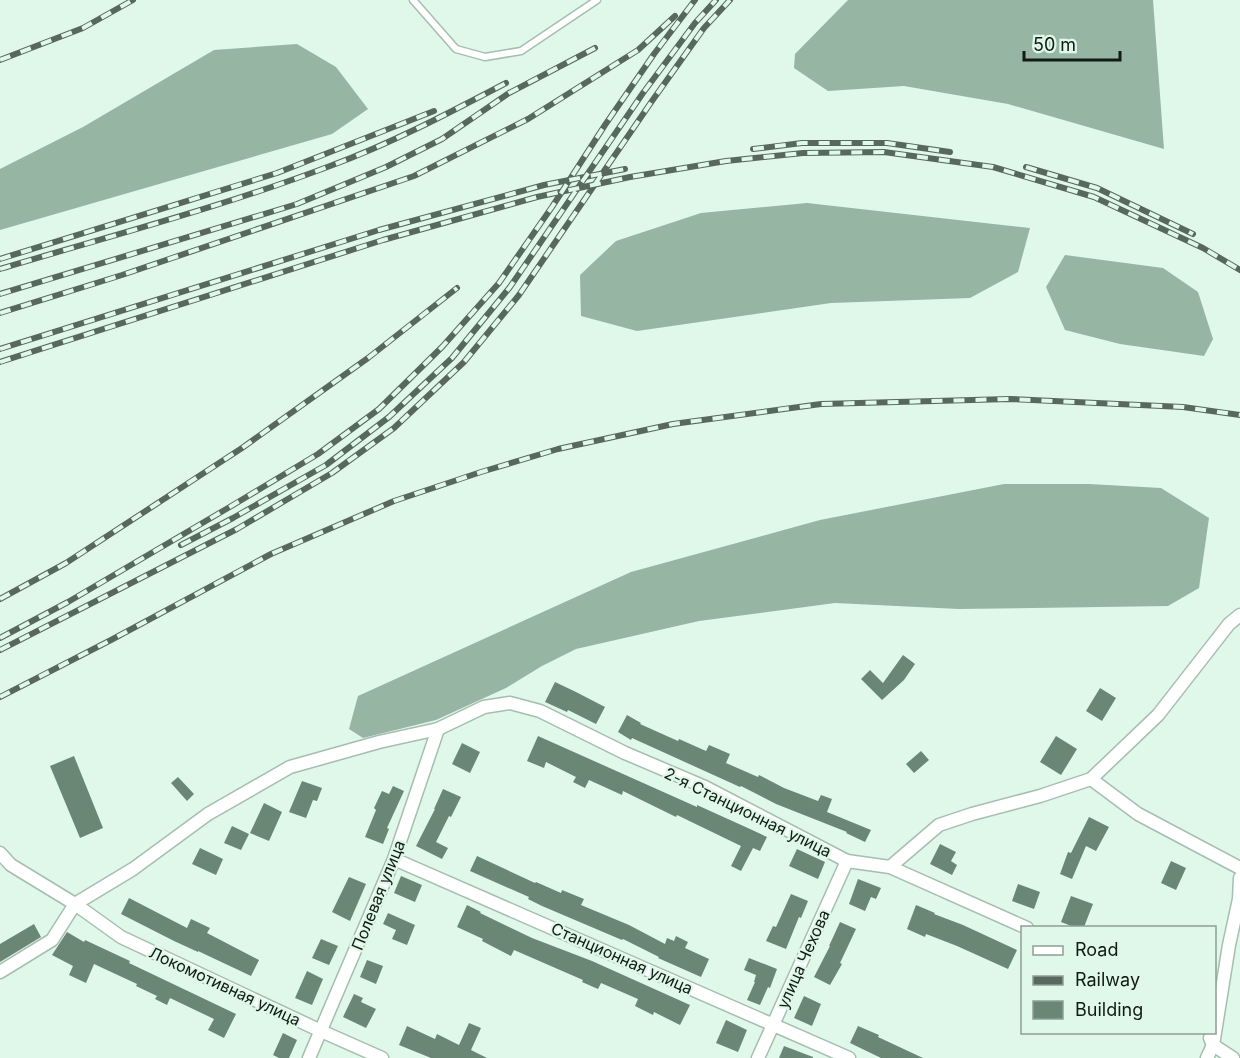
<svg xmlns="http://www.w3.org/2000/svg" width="1240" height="1058" font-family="Inter,sans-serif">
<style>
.forest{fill:#97b5a3}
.building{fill:#6a8776}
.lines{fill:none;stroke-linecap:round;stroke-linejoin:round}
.service-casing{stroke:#a6beb0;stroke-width:9}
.minor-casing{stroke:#a6beb0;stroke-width:15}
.service{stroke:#fff;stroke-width:6}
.minor{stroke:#fff;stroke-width:12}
.rail-casing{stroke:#59685f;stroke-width:6}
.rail{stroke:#dff8e9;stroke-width:4;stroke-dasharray:11;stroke-linecap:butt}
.labels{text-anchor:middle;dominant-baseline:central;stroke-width:4.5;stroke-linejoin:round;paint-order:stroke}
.street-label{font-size:16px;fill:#111a14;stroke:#dff8e9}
</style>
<rect width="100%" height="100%" fill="#dff8e9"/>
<g class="forest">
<polygon points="848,0 1153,0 1164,149 1008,104 904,86 828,91 794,68 795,54"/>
<polygon points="297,44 336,67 368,109 332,134 0,230 0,169 83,127 214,50"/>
<polygon points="807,203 1030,228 1018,272 970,298 831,303 637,331 581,316 580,275 616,241 701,213"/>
<polygon points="1065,255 1163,268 1198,292 1213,339 1204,356 1120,344 1065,330 1046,287"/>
<polygon points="1004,484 1089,484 1161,488 1209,518 1199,588 1168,606 959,609 835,603 699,621 576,649 542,666 506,688 436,720 363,738 349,729 358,696 631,572 820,520"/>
</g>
<g class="building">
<polygon points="903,655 915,664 904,680 882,700 861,679 870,670 883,683"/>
<polygon points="555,682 576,692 605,707 596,724 568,710 567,712 545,702"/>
<polygon points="1100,688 1116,698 1102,721 1086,711"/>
<polygon points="627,715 641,723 640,724 678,741 679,739 706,751 709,745 730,754 726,763 758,777 759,775 784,788 818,801 821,795 832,799 827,812 871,830 865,842 846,833 847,832 776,804 741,786 740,787 632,738 631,740 618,732"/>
<polygon points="538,736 697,807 697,805 750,829 767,837 760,851 753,848 741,871 731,866 741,846 677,815 676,817 623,791 622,795 589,780 585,788 573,782 576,777 546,762 544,768 527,761"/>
<polygon points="1056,736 1077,749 1061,775 1040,762"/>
<polygon points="462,743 480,752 470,773 452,764"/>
<polygon points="921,751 929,760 914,773 906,764"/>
<polygon points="74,756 103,828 80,838 50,766"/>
<polygon points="178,777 194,794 187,801 171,783"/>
<polygon points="302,781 322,788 317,801 313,800 306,818 289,812"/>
<polygon points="393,786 404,791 387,828 389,829 383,844 365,837 376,810 374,808 382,791 389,794"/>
<polygon points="443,789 461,797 451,817 449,816 436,842 448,848 442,859 416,846 435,809 434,809"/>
<polygon points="264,803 282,812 269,841 250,833"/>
<polygon points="1089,817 1109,827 1096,851 1086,846 1072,879 1060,874 1068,852 1071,853"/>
<polygon points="232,826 249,834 241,850 224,843"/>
<polygon points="940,844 956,852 951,861 957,865 952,875 930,864"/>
<polygon points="200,848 223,859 216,875 192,864"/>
<polygon points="797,849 825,862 818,879 789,866"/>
<polygon points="477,856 535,883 536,882 561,893 562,890 584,899 581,905 629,925 665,944 667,938 674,941 676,936 688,942 685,948 709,959 701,977 658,958 659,957 623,939 622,940 542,906 528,899 529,897 470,871"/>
<polygon points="1171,861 1186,868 1176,890 1161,883"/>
<polygon points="401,876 422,885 415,902 394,893"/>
<polygon points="349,877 366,884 350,921 332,912"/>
<polygon points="858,879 881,888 876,899 871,897 865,911 849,904"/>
<polygon points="1018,884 1040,892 1034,909 1012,901"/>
<polygon points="791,894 808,901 801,918 799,917 786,949 766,941 773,926 776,927"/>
<polygon points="1071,896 1093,904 1084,927 1074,927 1061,922"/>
<polygon points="129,898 187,928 191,919 210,928 207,933 259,960 251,976 198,951 198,952 174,941 121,914"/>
<polygon points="467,905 481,912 480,913 532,938 592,961 690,1005 680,1025 654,1012 653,1015 635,1006 638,999 601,983 598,989 582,982 583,980 514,950 511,956 482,941 483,939 457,927"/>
<polygon points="916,905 935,913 934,914 963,925 1017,950 1008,969 957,946 926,934 925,937 907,929"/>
<polygon points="388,913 415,925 407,945 392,939 396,930 383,924"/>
<polygon points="840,922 856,929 840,963 842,964 830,985 814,977 830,946 829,946"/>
<polygon points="34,924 41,937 0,962 0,944"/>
<polygon points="67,932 84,942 85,940 130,961 129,963 236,1014 224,1038 208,1030 214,1019 170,998 167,1005 155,999 157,996 136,986 137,984 94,964 86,983 69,975 73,966 52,955"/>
<polygon points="321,939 338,946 329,965 312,958"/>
<polygon points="749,958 777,969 770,988 768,987 760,1005 747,1000 755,982 754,982 756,975 744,970"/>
<polygon points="367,960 383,966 376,984 360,977"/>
<polygon points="307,971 323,979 312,1005 295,998"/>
<polygon points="354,994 363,998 361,1002 376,1009 366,1028 343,1017"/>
<polygon points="804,996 821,1004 812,1026 794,1018"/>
<polygon points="726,1020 747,1030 738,1052 716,1043"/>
<polygon points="469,1023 481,1028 471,1050 487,1058 431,1058 399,1045 407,1026 435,1039 437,1034 459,1045"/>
<polygon points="858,1026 879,1035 878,1037 923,1058 881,1058 850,1043"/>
<polygon points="283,1033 297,1040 289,1058 279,1058 273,1055"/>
<polygon points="784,1046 813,1057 813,1058 779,1058"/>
</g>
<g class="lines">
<defs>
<polyline id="service" points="413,0 456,49 485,57 521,51 597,0"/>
<g id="minor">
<polyline points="1091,779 1138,814 1240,868"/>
<polyline points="0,853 11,865 75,904 121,937 321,1031 382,1058"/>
<polyline points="394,859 849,1058"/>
<polyline points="890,867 939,825 972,814 1040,796 1091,779 1158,715 1229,624 1240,615"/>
<polyline points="0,972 52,940 75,904 133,869 208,814 290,767 379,742 438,729 484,707 510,703 540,711 625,753 705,787 847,861 890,867 1027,928"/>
<polyline points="1210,1038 1213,1045 1233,1058"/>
<polyline points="309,1058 394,859 438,729"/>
<polyline points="758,1058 847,861"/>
<polyline points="1207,1058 1213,1045 1229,945 1239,899 1240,878"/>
</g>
</defs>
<use href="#service" class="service-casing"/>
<use href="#minor" class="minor-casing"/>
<use href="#service" class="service"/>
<use href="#minor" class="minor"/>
<defs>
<g id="rail">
<polyline points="0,60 83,28 133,0"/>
<polyline points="753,149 802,143 887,143 950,152"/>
<polyline points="1026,167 1097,188 1193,234"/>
<polyline points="0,259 277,173 434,111"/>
<path d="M0 269C110 236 222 207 330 166 390 144 449 113 506 83"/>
<polyline points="0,294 297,204 386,167 442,139 509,93 595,48"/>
<polyline points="0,313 122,275 414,176 528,119 638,50 675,16"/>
<polyline points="0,349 379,230 544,185 625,169"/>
<polyline points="0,362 383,240 537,197 630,177 726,161 803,153 884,152 993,167 1094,197 1203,248 1240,270"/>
<polyline points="181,545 233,518 326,465 389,417 452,358 510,287 643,93 695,23 716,0"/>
<polyline points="0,599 66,563 242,448 368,358 457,288"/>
<polyline points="0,638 68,602 228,508 318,454 379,409 442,347 499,283 552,207 605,125 654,54 695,0"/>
<polyline points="0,650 237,529 332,473 394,428 464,362 519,295 652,101 704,28 730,0"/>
<polyline points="0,697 111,640 271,554 394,501 481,472 558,449 673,424 821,404 1010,399 1183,407 1240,415"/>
</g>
</defs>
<use href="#rail" class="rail-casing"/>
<use href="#rail" class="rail"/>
</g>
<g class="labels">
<g class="street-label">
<text transform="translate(748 812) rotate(26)">2-я Станционная улица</text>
<text transform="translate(378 895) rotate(-68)">Полевая улица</text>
<text transform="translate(622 958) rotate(24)">Станционная улица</text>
<text transform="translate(803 959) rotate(-66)">улица Чехова</text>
<text transform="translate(225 986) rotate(25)">Локомотивная улица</text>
</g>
</g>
<rect x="1021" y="926" width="195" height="108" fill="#dff8e9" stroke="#8d9f94" stroke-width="1.5"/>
<rect x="1033" y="946" width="30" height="9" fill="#ffffff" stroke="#8d9f94" stroke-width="1.5"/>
<text x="1075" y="956" font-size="18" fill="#111a14">Road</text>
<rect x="1033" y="976" width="30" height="9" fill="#59685f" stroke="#8d9f94" stroke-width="1.5"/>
<text x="1075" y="986" font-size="18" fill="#111a14">Railway</text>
<rect x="1033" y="1001" width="30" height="18" fill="#6a8776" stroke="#8d9f94" stroke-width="1.5"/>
<text x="1075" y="1016" font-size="18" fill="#111a14">Building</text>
<path d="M1024 51v9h96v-9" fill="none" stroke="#111a14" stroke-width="3"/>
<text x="1033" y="51" font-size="18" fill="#111a14" stroke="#dff8e9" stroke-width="4.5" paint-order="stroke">50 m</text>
</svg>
